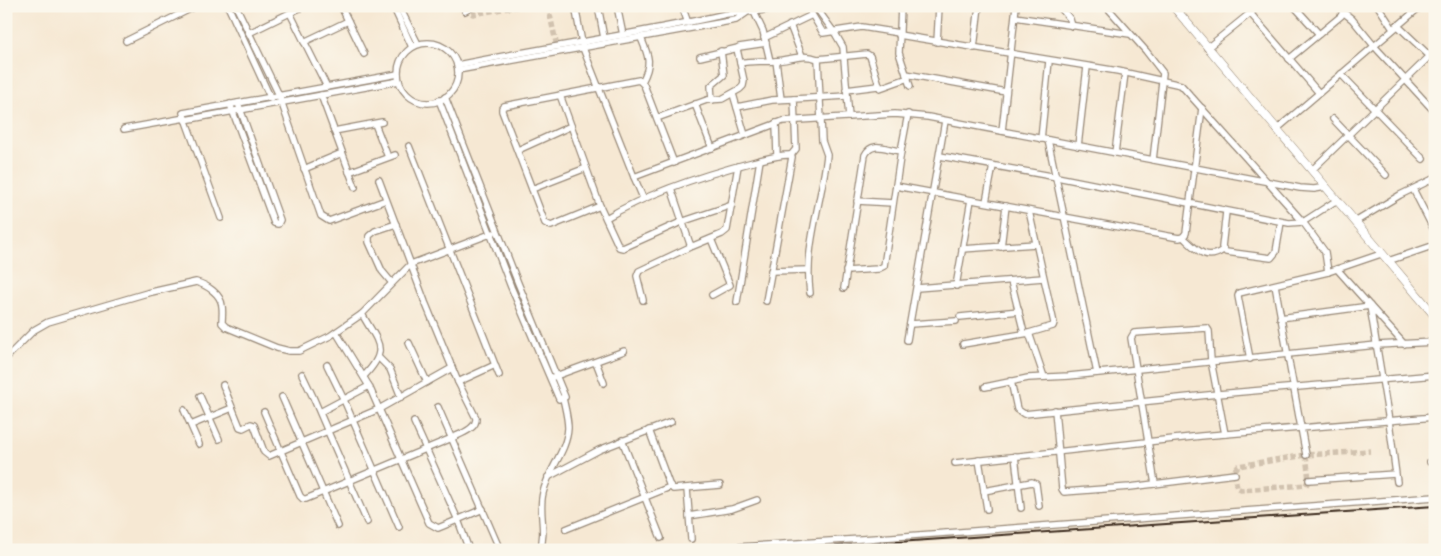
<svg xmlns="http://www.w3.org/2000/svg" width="1441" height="556" font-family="'Shantell Sans',sans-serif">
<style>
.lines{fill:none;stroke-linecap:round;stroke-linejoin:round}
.minor-tunnel{stroke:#d1c2af;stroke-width:5.5;stroke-dasharray:5.5 3;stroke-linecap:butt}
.minor-casing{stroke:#988978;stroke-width:8}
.tertiary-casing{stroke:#988978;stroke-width:9}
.minor{stroke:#fff;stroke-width:5.5}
.tertiary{stroke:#fff;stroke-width:8}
.rail{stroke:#3b2a1e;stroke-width:2}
</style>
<rect width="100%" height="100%" fill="#fbf7ec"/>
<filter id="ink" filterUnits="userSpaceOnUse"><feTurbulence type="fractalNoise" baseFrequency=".02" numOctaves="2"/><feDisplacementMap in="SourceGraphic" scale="10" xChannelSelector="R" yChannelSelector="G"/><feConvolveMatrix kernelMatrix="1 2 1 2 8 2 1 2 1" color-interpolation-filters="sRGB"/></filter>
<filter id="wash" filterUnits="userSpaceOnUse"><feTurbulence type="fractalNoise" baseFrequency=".0096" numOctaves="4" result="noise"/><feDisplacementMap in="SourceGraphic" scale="20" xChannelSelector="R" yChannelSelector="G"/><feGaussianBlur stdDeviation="1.12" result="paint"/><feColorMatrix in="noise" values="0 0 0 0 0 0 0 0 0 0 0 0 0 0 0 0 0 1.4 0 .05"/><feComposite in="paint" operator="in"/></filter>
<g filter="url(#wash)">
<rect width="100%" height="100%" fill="#f6e8d3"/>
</g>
<g filter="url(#ink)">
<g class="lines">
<g class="minor-tunnel">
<polyline points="456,6 473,14 520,6"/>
<polyline points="548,6 557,47"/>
<polyline points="1306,455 1309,480 1306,485 1241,490 1237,488 1234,471 1238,466 1306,455 1370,451"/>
</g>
<defs>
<g id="minor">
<polyline points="228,6 271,99"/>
<polyline points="236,6 279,95 321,216 329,221 386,200"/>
<polyline points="341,6 364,54"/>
<polyline points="393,6 412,47"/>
<polyline points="399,6 418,44"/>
<polyline points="575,6 583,48 634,177 783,121 895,114 928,117 1300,188 1314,189 1326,187"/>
<polyline points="598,6 604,38"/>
<polyline points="617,6 623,35"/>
<polyline points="682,6 688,23"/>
<polyline points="807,6 823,33 862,27 899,33"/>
<polyline points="815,6 836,35 843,47 849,117"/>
<polyline points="901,6 899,53 910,86"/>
<polyline points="1059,6 1070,19 1072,26"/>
<polyline points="1106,6 1146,51 1163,73 1153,160"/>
<polyline points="1294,6 1319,34"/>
<polyline points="1378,6 1393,29"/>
<polyline points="465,11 474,6"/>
<polyline points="754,12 763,31 770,61"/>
<polyline points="1343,12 1352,19 1375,47 1435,112"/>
<polyline points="290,13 327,87"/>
<polyline points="1178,13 1186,6"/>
<polyline points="1250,13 1319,93"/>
<polyline points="1015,17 1130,34"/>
<polyline points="790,25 802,56"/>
<polyline points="1397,25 1435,61"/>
<polyline points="249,33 304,6"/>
<polyline points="899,35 1118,71 1181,85 1303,222 1325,252 1328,272"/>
<path d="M641 38C649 57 652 63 642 82"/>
<polyline points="764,38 812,15"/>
<polyline points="126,41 196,6"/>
<polyline points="304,42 348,21"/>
<polyline points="937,42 939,6"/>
<circle cx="428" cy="73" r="30"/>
<polyline points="974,48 979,6"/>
<polyline points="1207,48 1259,6"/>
<polyline points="700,57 738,48"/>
<polyline points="1289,59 1341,16 1343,12 1339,6"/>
<polyline points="776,61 781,99"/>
<path d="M740 63C752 60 763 62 775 61 791 60 802 53 818 59"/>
<path d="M457 65C545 47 634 35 722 15 742 11 762 13 781 6"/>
<polyline points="458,70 736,20 746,13"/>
<polyline points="906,74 1006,92"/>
<polyline points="1341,74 1423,159"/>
<polyline points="846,90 878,86"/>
<polyline points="733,94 745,135"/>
<polyline points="321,95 355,187"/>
<polyline points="560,95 600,206 619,247 623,248 681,222 732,205"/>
<polyline points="439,100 511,287 559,399 565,397 518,283 445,97"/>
<polyline points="712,100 711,86 724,75 721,51"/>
<polyline points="230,104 274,223 278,224 280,220 238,103"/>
<polyline points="695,104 712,148"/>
<polyline points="737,107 772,100 794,99"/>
<polyline points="657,118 707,100 722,99 740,89 743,86 744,81 737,49 739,47 766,43"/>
<polyline points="1333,119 1386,175"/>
<polyline points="185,120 399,81"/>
<polyline points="776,123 777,156"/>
<polyline points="375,124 388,157"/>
<polyline points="124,129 185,118"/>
<polyline points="1277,129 1421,6"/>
<polyline points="334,131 382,122"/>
<polyline points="1002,131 1016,6"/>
<polyline points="1041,139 1049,61"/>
<polyline points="1048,140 1097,373"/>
<polyline points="409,146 499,375"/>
<polyline points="1078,146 1087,67"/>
<polyline points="518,150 571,126"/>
<polyline points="1115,153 1125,73"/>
<polyline points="791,155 796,149 794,99 847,96"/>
<polyline points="940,156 1057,177 1289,223 1303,222 1337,200"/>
<polyline points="304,169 342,153"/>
<polyline points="1312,170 1435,51"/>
<polyline points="349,172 395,155"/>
<polyline points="634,177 643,198"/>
<polyline points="379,180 425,302 458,382 495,365"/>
<polyline points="896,186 1179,238 1183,237 1186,233 1202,108"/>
<polyline points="671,188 690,244 693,246 722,234 727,230 738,166"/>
<polyline points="532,189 586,168"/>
<polyline points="1413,189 1435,232"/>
<polyline points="857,201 893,203"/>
<polyline points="986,202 993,166"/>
<polyline points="600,206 551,226 545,223 502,111 502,108 504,106 639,80 644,85 674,163"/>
<polyline points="1226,212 1222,247 1226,252 1271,258 1276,252 1281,222"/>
<polyline points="221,218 183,113 398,74"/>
<path d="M606 218C650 192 703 175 753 162 765 159 779 154 791 155L792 157 766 301"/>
<polyline points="1355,222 1400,195 1435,178"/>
<path d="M1183 237C1196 249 1206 262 1223 250"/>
<polyline points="711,239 730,285 712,295"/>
<polyline points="1001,247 1006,206"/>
<polyline points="962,249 1036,244"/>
<polyline points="1388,261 1435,245"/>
<polyline points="1337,269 1404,344"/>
<polyline points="771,271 808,270"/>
<polyline points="846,271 878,269 884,266 901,151 908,114"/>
<polyline points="1011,281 1024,333"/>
<polyline points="392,283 382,271 369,242 369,236 375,231 396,224"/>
<polyline points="1275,285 1306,455"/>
<polyline points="956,286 971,200"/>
<path d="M844 288 865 155C872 140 887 150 901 151"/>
<polyline points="917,288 1043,278"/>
<path d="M810 293C804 247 822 201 827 155L822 141 818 59 867 54 870 56 880 88 908 78"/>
<polyline points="643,300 637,276 639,271 692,246"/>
<polyline points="737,302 760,160"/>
<path d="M362 314C378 343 390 349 364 376"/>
<polyline points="960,317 1019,311"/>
<polyline points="1280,318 1370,306 1389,421 1397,482"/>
<polyline points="910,324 956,321"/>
<polyline points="336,332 369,386 429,523 438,528 443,526 483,509"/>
<polyline points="1029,333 1044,377"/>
<polyline points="907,340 945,121"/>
<polyline points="409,343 427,382"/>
<polyline points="963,344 1029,333 1053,326 1054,323 1029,211"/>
<path d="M6 358 34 330 48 322 147 293 196 282C207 285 221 294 222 306 223 312 222 317 222 323L226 327 277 348 289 351H299L330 336 362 314 411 264 493 233"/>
<polyline points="379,358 390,369 401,397"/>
<polyline points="1250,359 1238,296 1239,293 1328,272 1381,254"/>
<polyline points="596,362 604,383"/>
<polyline points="327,365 344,400 399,527"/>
<polyline points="302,374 313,397 367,522"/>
<polyline points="553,377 624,351"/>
<polyline points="1011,381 1017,409 1024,414 1218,394 1435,375"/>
<polyline points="223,385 240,427 243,428 251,424 254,425 264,452 269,456 379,409 452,368"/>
<polyline points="985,387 1028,378 1069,376 1377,345 1435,342"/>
<polyline points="200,396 219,439"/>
<polyline points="282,397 338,526"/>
<polyline points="438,407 500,550"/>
<polyline points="184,410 199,444"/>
<polyline points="1055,410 1062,489 1064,492 1130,487 1235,474"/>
<path d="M264 412 300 496 303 499H306L452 438C460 434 477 429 476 418L458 382"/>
<polyline points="320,412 369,386"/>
<polyline points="414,422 458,520 469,550"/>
<polyline points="191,425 232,408"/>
<polyline points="649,430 669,484 673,489 720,485"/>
<polyline points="622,440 661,538"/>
<polyline points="1015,456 1021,508"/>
<polyline points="979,460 987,509"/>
<polyline points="1430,462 1435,461"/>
<polyline points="955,463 1201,436 1435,417"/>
<polyline points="548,477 599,450 671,422"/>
<polyline points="1309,480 1395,474"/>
<polyline points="1155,484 1131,338 1134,333 1207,328 1209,331 1211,361 1225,434"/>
<polyline points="687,489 691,539"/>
<polyline points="984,491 1032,482 1036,484 1039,506"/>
<polyline points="689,516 732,509 757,500"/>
<polyline points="566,529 670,487"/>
<polyline points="515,550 541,548"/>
<path d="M540 550C547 530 538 512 543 493 548 470 567 451 568 428 568 418 565 408 563 398"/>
<polyline points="692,550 892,537 1435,497"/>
</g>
<polyline id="tertiary" points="1173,6 1435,316"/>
</defs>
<use href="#minor" class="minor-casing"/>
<use href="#tertiary" class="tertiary-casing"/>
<use href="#minor" class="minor"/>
<use href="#tertiary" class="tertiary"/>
<polyline class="rail" points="779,550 1435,506"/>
</g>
</g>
<rect width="1441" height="556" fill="none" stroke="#fbf7ec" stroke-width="25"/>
</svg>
